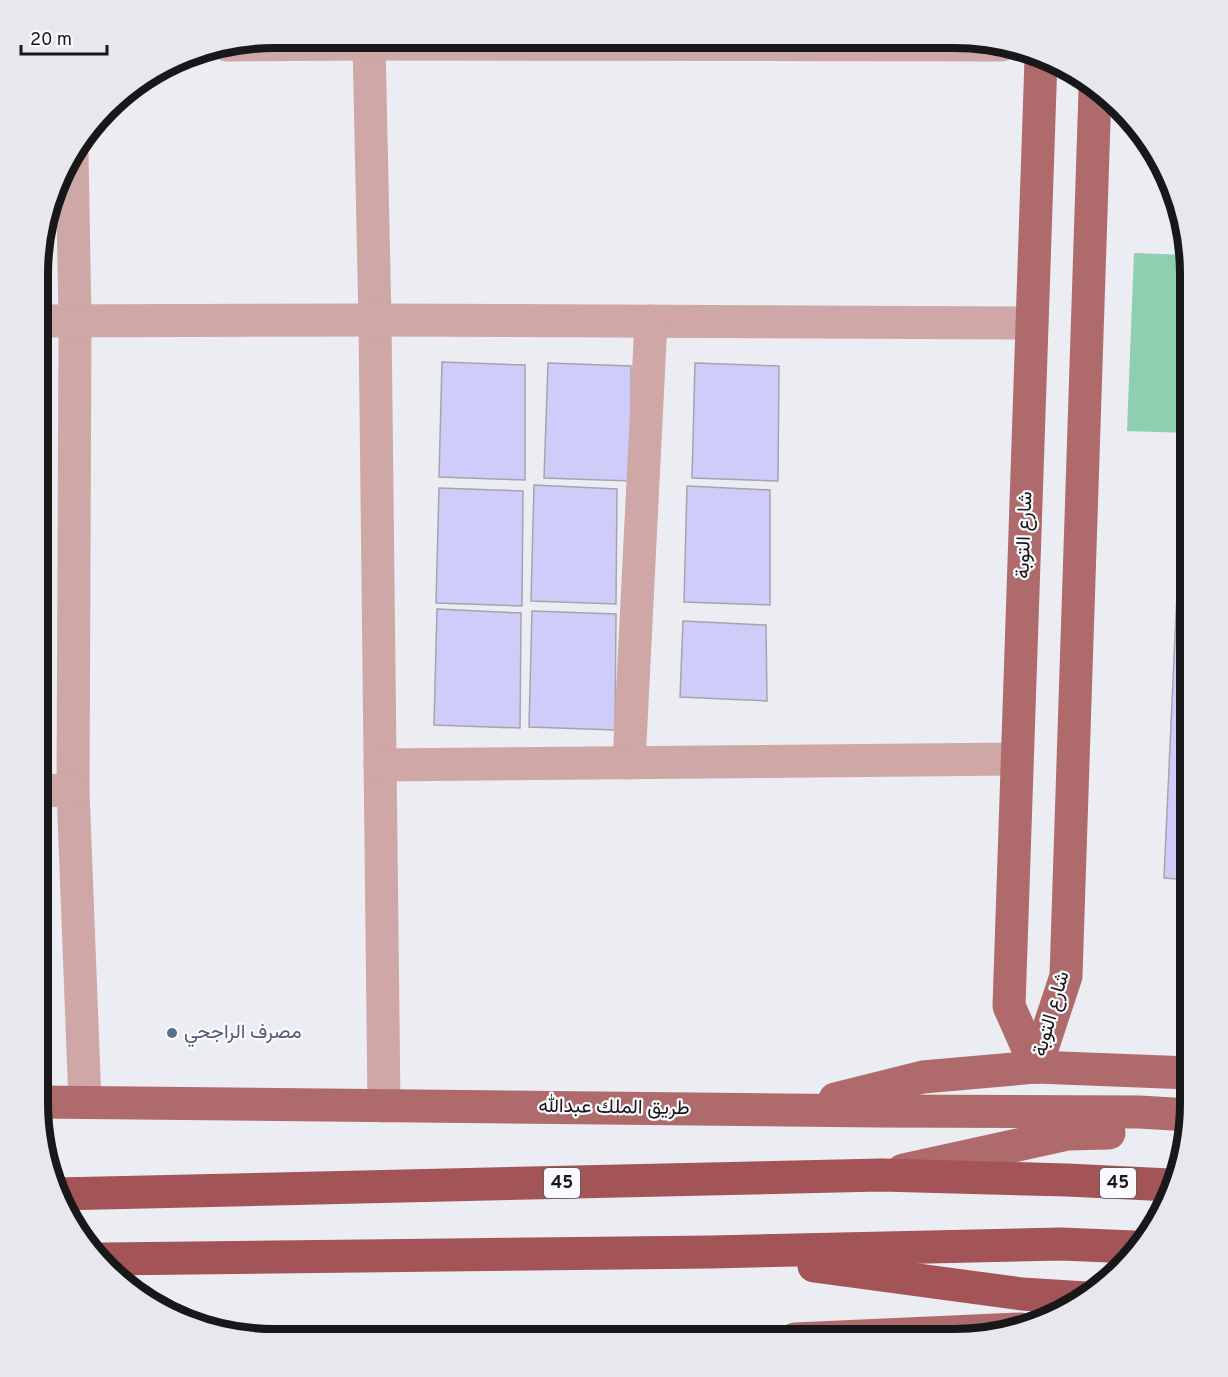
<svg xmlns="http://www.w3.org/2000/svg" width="1228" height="1377" font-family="Overpass,Vazirmatn,sans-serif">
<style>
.green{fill:#8eceb1}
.building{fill:#cfccfa;stroke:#a5a4ab;stroke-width:1.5}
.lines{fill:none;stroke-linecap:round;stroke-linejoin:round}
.minor{stroke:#cfa7a6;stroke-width:33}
.major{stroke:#af6b6b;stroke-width:33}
.highway{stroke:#a35456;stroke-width:33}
.service-dot{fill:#5c6f8a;stroke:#fafafe;stroke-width:2}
.labels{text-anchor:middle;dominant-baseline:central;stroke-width:4.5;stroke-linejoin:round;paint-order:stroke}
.shield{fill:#fafafe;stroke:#5c5c5e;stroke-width:1.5}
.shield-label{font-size:18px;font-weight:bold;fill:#18181a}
.street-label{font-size:20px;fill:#18181a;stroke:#fafafe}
.service-label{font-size:20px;fill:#4e5e75;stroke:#fafafe;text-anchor:start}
.rim{fill:none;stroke:#18181a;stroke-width:8}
</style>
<rect width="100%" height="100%" fill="#ececf3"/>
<polygon class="green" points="1134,253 1189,255 1190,433 1127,431"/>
<g class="building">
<polygon points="442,362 525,365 525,480 439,477"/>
<polygon points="548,363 631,366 631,481 544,478"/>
<polygon points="695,363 779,366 778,481 692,478"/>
<polygon points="1182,483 1190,483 1190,880 1164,878"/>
<polygon points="534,485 617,489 616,604 531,601"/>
<polygon points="687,486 770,490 770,605 684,602"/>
<polygon points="439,488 523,491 522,606 436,603"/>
<polygon points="437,609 521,613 520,728 434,725"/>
<polygon points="532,611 616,614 615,730 529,727"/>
<polygon points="683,621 766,625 767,701 680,697"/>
</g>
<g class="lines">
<g class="minor">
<polyline points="369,44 375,320 384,1106"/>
<polyline points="227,45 369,44 1001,45"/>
<polyline points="72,153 75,321 73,791 85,1102"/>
<polyline points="39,321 375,320 1032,323"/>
<polyline points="629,763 651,321"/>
<polyline points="380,765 1017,759"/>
<polyline points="39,790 73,791"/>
</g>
<g class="major">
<polyline points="1036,1067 1009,1006 1041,59"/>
<polyline points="1036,1067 1066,976 1095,91"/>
<polyline points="835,1099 923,1077 1036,1067 1190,1073"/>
<polyline points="38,1102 878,1111 1139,1112 1190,1115"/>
<polyline points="903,1170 1068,1134 1109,1133"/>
<polyline points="795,1339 1021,1329"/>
</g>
<g class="highway">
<polyline points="57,1194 881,1175 1067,1180 1170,1185"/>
<polyline points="104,1259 711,1252 1061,1244 1134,1247"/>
<polyline points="814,1266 1022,1294 1086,1298"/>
</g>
</g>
<circle class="service-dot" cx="172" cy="1033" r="6"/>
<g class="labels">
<g class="shield">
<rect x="544" y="1168" width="36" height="30" rx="4.5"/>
<rect x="1100" y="1168" width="36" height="30" rx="4.5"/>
</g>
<g class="shield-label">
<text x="562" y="1183">45</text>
<text x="1118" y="1183">45</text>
</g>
<g class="street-label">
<text transform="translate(1025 535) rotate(-88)">شارع التوبة</text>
<text transform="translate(1052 1014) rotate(-74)">شارع التوبة</text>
<text transform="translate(614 1108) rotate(1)">طريق الملك عبدالله</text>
</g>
<g class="service-label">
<text x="184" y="1033">مصرف الراجحي</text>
</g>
</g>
<path d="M0 0H1228V1377H0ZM274 48H954A226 226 0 0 1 1180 274V1103A226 226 0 0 1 954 1329H274A226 226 0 0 1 48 1103V274A226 226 0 0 1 274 48Z" fill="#e8e8ec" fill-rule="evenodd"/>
<path class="rim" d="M274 48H954A226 226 0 0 1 1180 274V1103A226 226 0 0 1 954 1329H274A226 226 0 0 1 48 1103V274A226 226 0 0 1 274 48Z"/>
<path d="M21 45v9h86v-9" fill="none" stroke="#18181a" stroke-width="3"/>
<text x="30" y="45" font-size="18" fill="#18181a" stroke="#fafafe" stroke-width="4.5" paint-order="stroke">20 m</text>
</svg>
